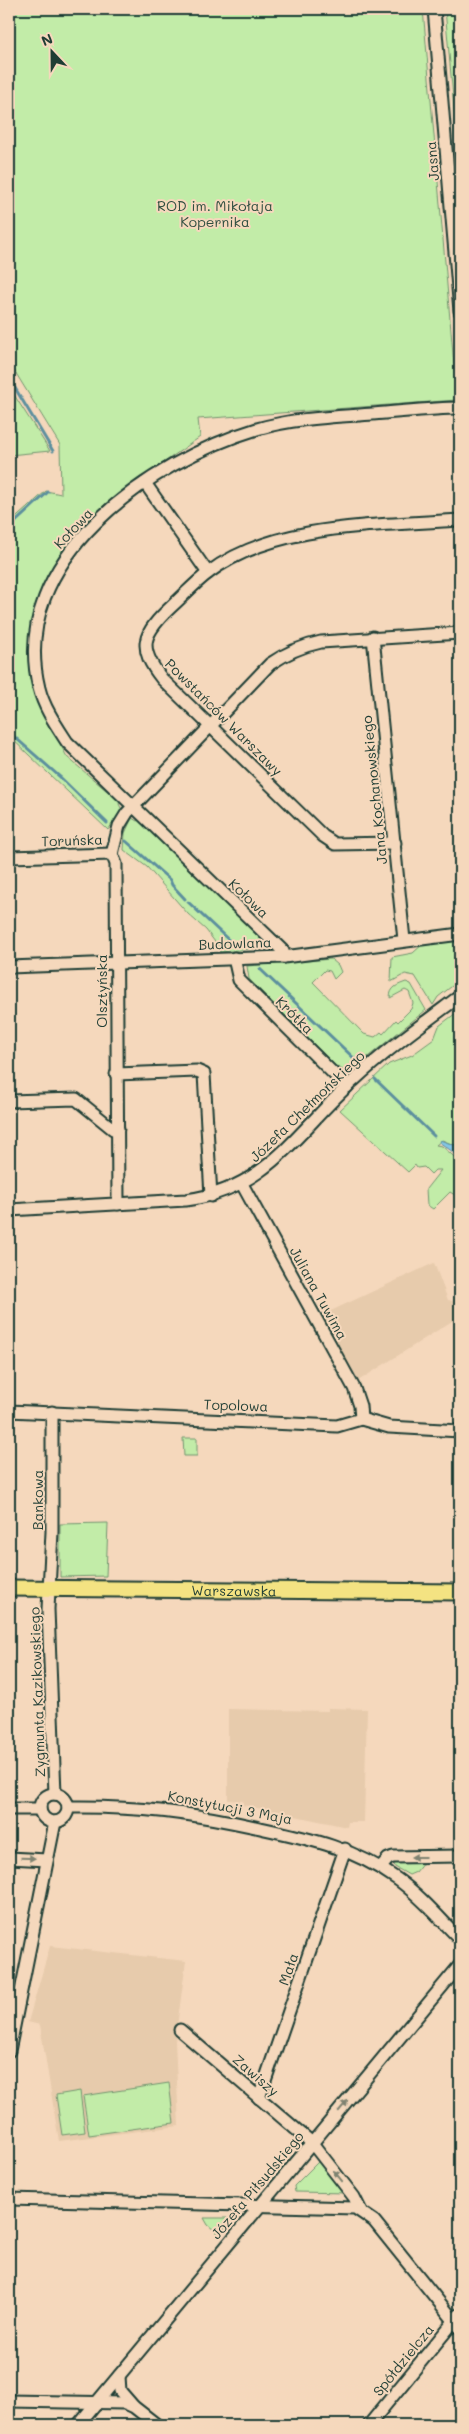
<svg xmlns="http://www.w3.org/2000/svg" width="469" height="2434" font-family="Mali,sans-serif">
<style>
.built{fill:#e7cbac}
.green{fill:#c2eca8;stroke:#70946e}
.water{fill:#84c6e5;stroke:#5c8f9e}
.lines{fill:none;stroke-linecap:round;stroke-linejoin:round}
.stream{stroke:#5c8f9e;stroke-width:3}
.minor-casing{stroke:#1f3d34;stroke-width:15}
.major-casing{stroke:#1f3d34;stroke-width:19}
.minor{stroke:#f5d8bc;stroke-width:11}
.major{stroke:#f4e382;stroke-width:15}
.oneway{fill:#7f8371}
.labels{text-anchor:middle;dominant-baseline:central;stroke-width:4;stroke-linejoin:round;paint-order:stroke}
.street-label{font-size:14px;fill:#1f3d34;stroke:#f5d8bc}
.park-label{font-size:14px;fill:#2f4e40;stroke:#f5d8bc}
</style>
<rect width="100%" height="100%" fill="#f5d8bc"/>
<filter id="ink" filterUnits="userSpaceOnUse"><feTurbulence type="fractalNoise" baseFrequency=".02" numOctaves="2"/><feDisplacementMap in="SourceGraphic" scale="10" xChannelSelector="R" yChannelSelector="G"/><feConvolveMatrix kernelMatrix="1 2 1 2 8 2 1 2 1" color-interpolation-filters="sRGB"/></filter>
<g filter="url(#ink)">
<g class="built">
<polygon points="434,1263 448,1300 455,1302 460,1316 358,1381 322,1315"/>
<polygon points="328,1708 367,1709 364,1822 348,1822 347,1827 243,1805 243,1801 228,1800 228,1709 328,1711"/>
<polygon points="50,1946 186,1961 175,2041 179,2126 59,2141 40,2025 28,2022"/>
</g>
<g class="green">
<polygon points="9,9 423,9 457,400 198,419 200,437 109,501 79,527 49,574 34,610 29,643 35,696 67,757 120,802 119,804 122,810 108,830 9,736 9,524 46,491 61,494 60,445 9,362"/>
<polygon points="445,9 460,9 460,175"/>
<polygon points="9,387 50,451 9,455"/>
<polygon points="132,818 137,821 143,818 270,947 220,952 218,946 206,930 188,914 147,867 124,850 125,833"/>
<polygon points="460,941 460,980 438,997 433,1005 415,976 405,974 391,982 392,957 413,953 423,944"/>
<path d="M331 959 338 965 341 972 334 979 330 971 325 970 313 982 364 1034 375 1037 381 1032 383 1034 396 1020 398 1022 411 1009 413 1003 409 992 405 990 390 998C390 987 398 985 406 982L411 984 426 1010 348 1073 336 1066 249 979 247 966Z"/>
<polygon points="460,1010 460,1143 454,1145 442,1140 436,1145 442,1146 460,1162 460,1198 450,1192 433,1209 427,1205 426,1189 441,1170 435,1170 431,1174 424,1167 417,1168 415,1165 408,1172 340,1110 389,1064 412,1055 434,1039 439,1026"/>
<polygon points="183,1438 197,1438 197,1456 184,1456"/>
<polygon points="108,1523 106,1576 60,1577 60,1524"/>
<polygon points="393,1862 423,1863 416,1872 409,1875 395,1867"/>
<polygon points="169,2083 174,2123 89,2135 83,2096"/>
<polygon points="80,2091 85,2132 62,2135 56,2095"/>
<polygon points="320,2160 346,2193 295,2192 294,2186"/>
<polygon points="204,2218 227,2218 230,2222 219,2234 208,2225"/>
</g>
<polygon class="water" points="440,1140 454,1145 460,1143 460,1157 439,1142"/>
<g class="lines">
<g class="stream">
<polyline points="15,388 53,451"/>
<polyline points="9,528 48,492"/>
<polyline points="9,732 60,777 107,823"/>
<polyline points="126,841 170,880 172,885 185,899"/>
<polyline points="188,902 235,946"/>
<polyline points="260,969 358,1062"/>
<polyline points="375,1079 434,1136"/>
</g>
<defs>
<g id="minor">
<polyline points="434,9 460,311"/>
<polyline points="145,483 208,573"/>
<polyline points="373,637 404,940"/>
<path d="M395 843 335 844 323 836 162 679C137 647 142 634 172 606 184 595 195 583 208 573 275 522 380 526 460 520"/>
<path d="M112 854 119 826 127 813 270 664C286 653 302 646 321 642L460 633"/>
<polyline points="112,854 116,864 118,1204"/>
<polyline points="9,857 112,854"/>
<path d="M284 957 283 951 67 742C56 725 44 708 39 688 7 559 151 461 257 429 295 418 334 417 373 414 402 412 431 408 460 408"/>
<polyline points="234,958 239,980 347,1087"/>
<polyline points="9,967 284,957 460,934"/>
<polyline points="116,1074 197,1071 204,1074 211,1196"/>
<polyline points="9,1101 76,1099 113,1129 118,1129"/>
<polyline points="242,1184 354,1388 360,1406 361,1419"/>
<path d="M9 1210 186 1200C268 1189 296 1132 353 1081 386 1050 424 1023 460 996"/>
<polyline points="9,1411 337,1426 361,1419 389,1427 460,1431"/>
<polyline points="52,1412 52,1532 48,1609 55,1794"/>
<circle cx="54" cy="1808" r="14"/>
<path d="M68 1807C138 1806 193 1813 260 1828 311 1839 354 1848 397 1879 421 1896 440 1919 460 1939"/>
<polyline points="9,1809 40,1809"/>
<polyline points="9,1858 47,1860"/>
<polyline points="380,1868 388,1859 393,1857 460,1856"/>
<polyline points="180,2030 312,2143 354,2197 361,2211"/>
<polyline points="9,2051 55,1822"/>
<polyline points="259,2098 345,1849"/>
<polyline points="9,2199 355,2208 374,2221 460,2328"/>
<polyline points="119,2376 120,2391 133,2406"/>
<polyline points="9,2401 125,2403 134,2407 157,2425"/>
<polyline points="78,2425 460,1965"/>
<polyline points="369,2425 460,2314"/>
</g>
<g id="major">
<path id="s1" d="M9 1588 460 1592"/>
</g>
</defs>
<use href="#minor" class="minor-casing"/>
<use href="#major" class="major-casing"/>
<use href="#minor" class="minor"/>
<use href="#major" class="major"/>
</g>
<defs><path id="oneway-solid" d="M-6-.8H1V-3.2L6.5 0L1 3.2V.8H-6Z" transform="scale(1.25)"/></defs>
<g class="oneway">
<use href="#oneway-solid" transform="translate(418 1857) rotate(180)"/>
<use href="#oneway-solid" transform="translate(28 1858) rotate(1)"/>
<use href="#oneway-solid" transform="translate(343 2106) rotate(-50)"/>
<use href="#oneway-solid" transform="translate(338 2176) rotate(-129)"/>
</g>
</g>
<g class="labels">
<g class="street-label">
<text transform="translate(432 161) rotate(-95)">Jasna</text>
<text transform="translate(73 528) rotate(-47)">Kołowa</text>
<text transform="translate(224 717) rotate(45)">Powstańców Warszawy</text>
<text transform="translate(374 790) rotate(-96)">Jana Kochanowskiego</text>
<text transform="translate(72 840) rotate(-2)">Toruńska</text>
<text transform="translate(249 898) rotate(44)">Kołowa</text>
<text transform="translate(235 943) rotate(-2)">Budowlana</text>
<text transform="translate(101 991) rotate(-90)">Olsztyńska</text>
<text transform="translate(295 1015) rotate(45)">Krótka</text>
<text transform="translate(307 1106) rotate(-44)">Józefa Chełmońskiego</text>
<text transform="translate(319 1293) rotate(61)">Juliana Tuwima</text>
<text transform="translate(236 1405) rotate(2)">Topolowa</text>
<text transform="translate(37 1500) rotate(-90)">Bankowa</text>
<text stroke="none"><textPath href="#s1" startOffset="225">Warszawska</textPath></text>
<text transform="translate(37 1692) rotate(-92)">Zygmunta Kazikowskiego</text>
<text transform="translate(230 1807) rotate(11)">Konstytucji 3 Maja</text>
<text transform="translate(288 1969) rotate(-71)">Mała</text>
<text transform="translate(256 2075) rotate(41)">Zawiszy</text>
<text transform="translate(257 2185) rotate(-50)">Józefa Piłsudskiego</text>
<text transform="translate(403 2360) rotate(-51)">Spółdzielcza</text>
</g>
<g class="park-label">
<text x="215" y="205">ROD im. Mikołaja<tspan x="215" dy="16">Kopernika</tspan></text>
</g>
</g>
<rect width="469" height="2434" fill="none" stroke="#f5d8bc" stroke-width="30"/>
<rect x="15" y="15" width="439" height="2404" fill="none" stroke="#1f3d34" stroke-width="2" filter="url(#ink)"/>
<g transform="translate(52 52) rotate(338)" stroke="#f5d8bc" stroke-width="4" paint-order="stroke">
<path d="M0-4L9 19L0 12L-9 19Z" fill="#1f3d34"/>
<text y="-8" font-size="14" font-weight="bold" text-anchor="middle" fill="#1f3d34">N</text>
</g>
</svg>
